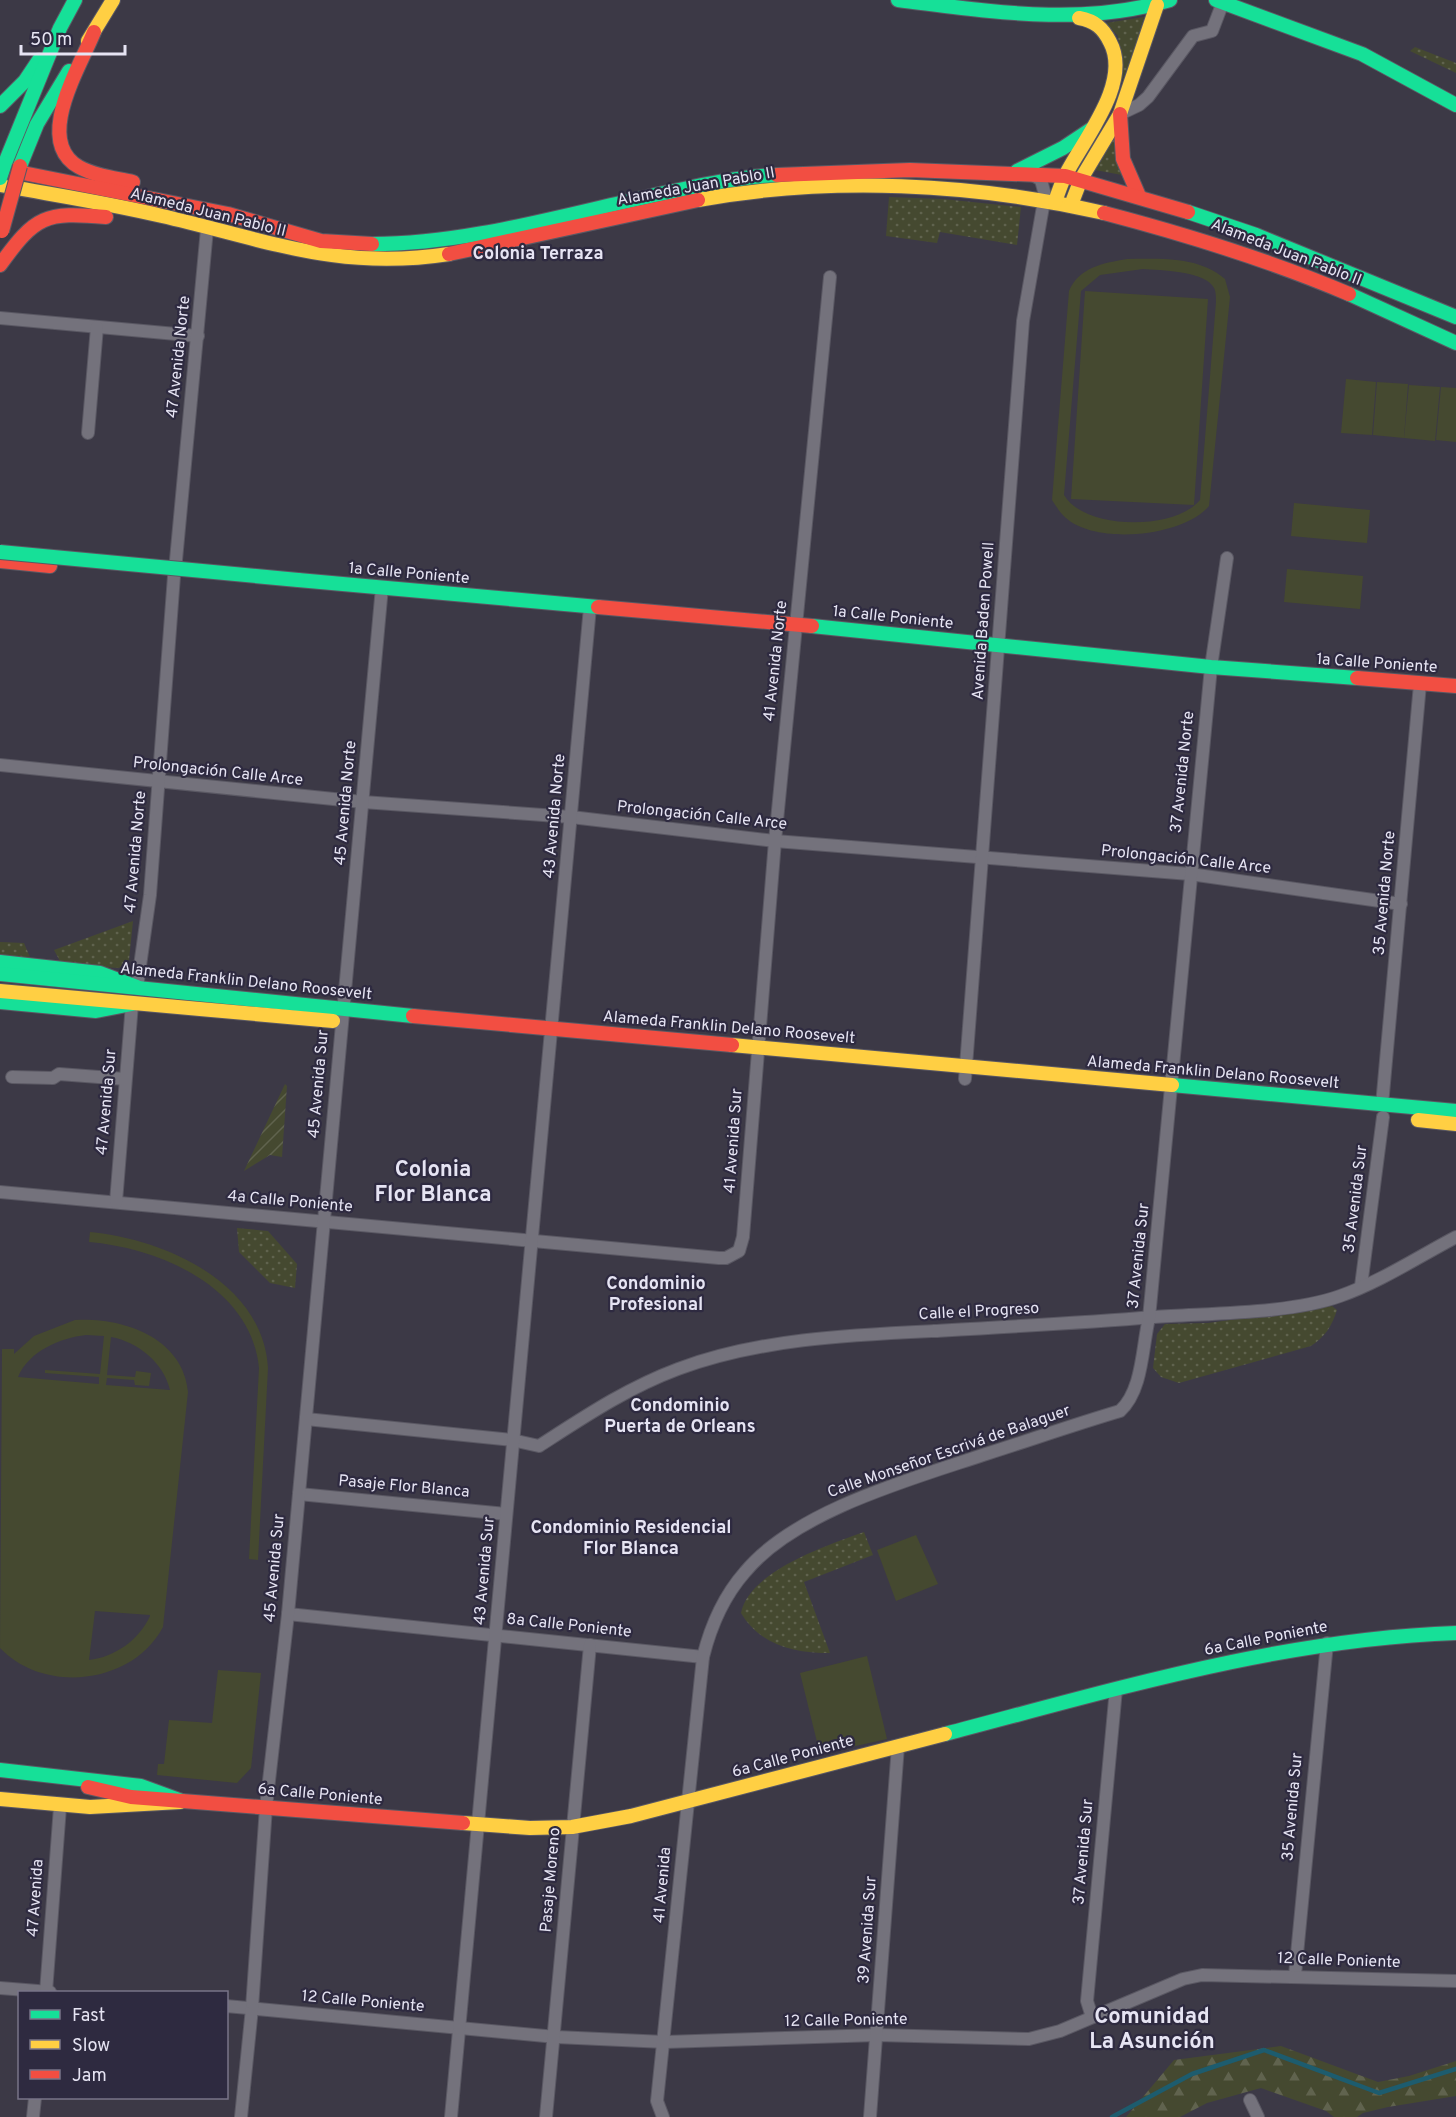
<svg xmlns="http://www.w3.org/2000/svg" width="1456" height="2117" font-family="Overpass,sans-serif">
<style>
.grass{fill:url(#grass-dots)}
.forest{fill:url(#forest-firs)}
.garden{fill:url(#garden-furrows)}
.pitch{fill:#454930;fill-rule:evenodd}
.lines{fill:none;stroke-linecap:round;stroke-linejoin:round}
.stream{stroke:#1d5c6e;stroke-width:4.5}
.street-casing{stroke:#5a5863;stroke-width:14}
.fast-casing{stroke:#5a5863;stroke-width:16}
.slow-casing{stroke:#5a5863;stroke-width:16}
.jam-casing{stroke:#5a5863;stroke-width:16}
.street{stroke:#74727c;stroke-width:12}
.fast{stroke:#16e098;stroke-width:14}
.slow{stroke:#ffcf43;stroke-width:14}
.jam{stroke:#f24e42;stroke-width:14}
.fast-bridge-casing{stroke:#5a5863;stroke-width:16;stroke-linecap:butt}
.jam-bridge-casing{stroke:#5a5863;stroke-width:16;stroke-linecap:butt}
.fast-bridge{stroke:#16e098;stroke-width:14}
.jam-bridge{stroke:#f24e42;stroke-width:14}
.labels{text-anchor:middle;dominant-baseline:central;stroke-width:4.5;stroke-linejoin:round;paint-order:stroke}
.street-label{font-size:16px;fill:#e6e4f3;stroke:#2e2a40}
.neighbourhood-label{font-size:18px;font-weight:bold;fill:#e6e4f3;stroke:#2e2a40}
.district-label{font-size:22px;font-weight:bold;fill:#e6e4f3;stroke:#2e2a40}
</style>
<defs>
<pattern id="grass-dots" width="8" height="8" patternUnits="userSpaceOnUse" patternTransform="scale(1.5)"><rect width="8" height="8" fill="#454930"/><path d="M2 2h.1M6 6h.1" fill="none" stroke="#60634e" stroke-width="1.8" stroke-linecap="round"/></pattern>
<pattern id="forest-firs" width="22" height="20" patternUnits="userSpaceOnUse" patternTransform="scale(1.5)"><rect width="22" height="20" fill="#454930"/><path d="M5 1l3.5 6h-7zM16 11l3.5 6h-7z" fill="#60634e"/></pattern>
<pattern id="garden-furrows" width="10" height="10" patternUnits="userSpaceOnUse" patternTransform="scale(1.5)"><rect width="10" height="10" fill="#454930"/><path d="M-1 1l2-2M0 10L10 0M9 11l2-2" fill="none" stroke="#60634e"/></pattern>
</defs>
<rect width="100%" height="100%" fill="#3c3946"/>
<g class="grass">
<polygon points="1144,17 1135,51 1100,130 1120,51 1118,36 1106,23"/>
<polygon points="1415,47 1456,63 1456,73 1410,51"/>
<polygon points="1114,135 1122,175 1095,170"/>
<polygon points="889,197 943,199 1021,207 1017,245 940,232 937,243 886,236"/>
<polygon points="133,921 129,960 119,968 62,965 54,950"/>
<polygon points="0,942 24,943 32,962 0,958"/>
<polygon points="237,1228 268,1231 297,1264 295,1288 270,1283 239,1252"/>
<path d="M1332 1306 1337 1310C1332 1326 1325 1337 1311 1346L1179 1383 1161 1377 1153 1368 1157 1334 1165 1324 1208 1323Z"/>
<path d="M864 1532 873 1555 804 1582 830 1653C794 1653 760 1645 741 1613 749 1571 828 1545 864 1532Z"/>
</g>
<polygon class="forest" points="1281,2046 1378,2082 1409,2076 1456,2061 1456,2096 1388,2107 1363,2113 1357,2117 1334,2117 1326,2111 1261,2088 1207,2103 1180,2117 1126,2117 1174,2060"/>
<polygon class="garden" points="285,1084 287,1086 282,1157 270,1155 244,1171"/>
<g class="pitch">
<path d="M1127 259C1160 259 1198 256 1225 279L1230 297 1209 506C1183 537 1096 545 1066 518 1060 513 1056 506 1052 500L1069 291C1079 267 1104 263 1127 259ZM1143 269C1159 270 1206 271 1214 288 1216 291 1216 298 1216 302L1200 500C1175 531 1084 530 1064 495L1081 291 1100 275Z"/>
<polygon points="1085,291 1208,299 1194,505 1071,499"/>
<polygon points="1346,379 1376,382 1372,435 1341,433"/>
<polygon points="1377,382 1408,384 1404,438 1373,435"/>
<polygon points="1409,385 1440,387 1435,441 1404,438"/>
<polygon points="1441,387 1456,388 1456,442 1436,440"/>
<polygon points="1294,503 1370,510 1367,543 1291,536"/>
<polygon points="1287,569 1363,576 1360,609 1284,602"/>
<path d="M90 1232C164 1239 263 1282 268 1368L258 1560 249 1559 259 1368C251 1287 160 1248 89 1242Z"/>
<path d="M75 1320C122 1317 183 1337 188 1392L163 1627C133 1684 45 1695 0 1648L2 1349H14V1354L34 1336ZM86 1335 104 1336 100 1374 45 1370V1373L99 1377V1384L18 1377C29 1351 60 1338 86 1335ZM111 1337C138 1342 164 1363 170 1390L106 1385 107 1378 134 1380 135 1385 149 1386 151 1373 136 1371 135 1377 107 1375ZM95 1611 150 1615V1616C139 1640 115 1657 89 1660Z"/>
<polygon points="916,1535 938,1584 896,1601 877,1550"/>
<polygon points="867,1656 887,1739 820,1754 800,1673"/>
<polygon points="218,1670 261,1673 251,1768 237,1783 157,1775 158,1764 164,1764 169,1720 212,1723"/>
</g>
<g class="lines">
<polyline class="stream" points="1112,2117 1192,2074 1264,2050 1379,2093 1456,2069"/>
<defs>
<g id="street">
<polyline points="1120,114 1139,105 1148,97 1193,36 1212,31 1223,2"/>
<polyline points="0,318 198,336"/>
<polyline points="88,433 97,327"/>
<polyline points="176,560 207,229"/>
<polyline points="0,765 363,802 571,817 775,841 1190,874 1401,904"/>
<polyline points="137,987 150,895 174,576"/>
<polyline points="12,1077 53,1078 59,1074 125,1079"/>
<polyline points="965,1079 1023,321 1045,195 1041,180 1033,175"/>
<polyline points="1382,1105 1420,684"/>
<polyline points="0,1192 719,1258 726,1258 739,1251 743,1237 775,841 830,277"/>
<polyline points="116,1202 132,1004"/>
<polyline points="1361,1286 1383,1117"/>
<path d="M306 1419 512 1440 539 1446C584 1417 627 1388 678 1369 758 1339 849 1335 934 1331 1007 1327 1081 1323 1154 1317 1209 1313 1290 1314 1340 1296 1380 1282 1418 1257 1456 1237"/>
<polyline points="299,1494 506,1514"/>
<polyline points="288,1614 703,1657"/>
<polyline points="1295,1975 1327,1643"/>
<polyline points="0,1988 50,1992"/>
<polyline points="46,1992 60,1807"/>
<polyline points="226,2006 556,2037 665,2042 877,2035 1029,2039 1060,2031 1183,1979 1202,1975 1456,1981"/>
<polyline points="1092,2017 1087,2001 1116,1689"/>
<polyline points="1250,2100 1258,2117"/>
<polyline points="33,2117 35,2098"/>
<polyline points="241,2117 252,2008 266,1807 288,1614 382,587"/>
<polyline points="451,2117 590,607"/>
<polyline points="546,2117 590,1645"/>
<path d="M663 2117 657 2101 703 1657C711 1625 723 1597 745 1572 796 1510 915 1478 989 1453 1033 1439 1076 1424 1120 1411 1143 1390 1142 1347 1149 1318L1211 667 1227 558"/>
<polyline points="870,2117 898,1746"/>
</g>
<g id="fast">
<path d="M898 0C989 11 1081 27 1170 0"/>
<polyline points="1216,0 1362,54 1456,105"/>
<polyline points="0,106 25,81 39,60"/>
<polyline points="5,163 60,28 75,0"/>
<polyline points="20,166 37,124 69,71"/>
<polyline points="1017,171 1063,148 1093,128"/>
<polyline points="1188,212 1256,235 1456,317"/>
<path d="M372 244C466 244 559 216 651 196 692 187 735 177 777 175"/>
<polyline points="1349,294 1456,343"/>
<polyline points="298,580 598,607"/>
<polyline points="812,626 1211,667 1357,678"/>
<polyline points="0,962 100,973 137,987"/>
<polyline points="0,974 413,1016"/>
<polyline points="0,1002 96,1011 132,1004"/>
<polyline points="1172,1085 1456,1111"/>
<path d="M945 1734C1113 1690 1281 1639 1456 1633"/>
<polyline points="0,1770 141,1786 182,1801"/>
</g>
<g id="slow">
<polyline points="88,41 113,0"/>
<path d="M0 185C54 195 108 203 162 216 267 240 338 271 449 254"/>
<path d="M698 200C830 176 973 183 1104 213"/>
<path d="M1055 202C1058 193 1061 184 1065 176 1083 140 1132 83 1110 42 1103 28 1095 21 1079 18"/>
<polyline points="1071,205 1081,179 1120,114 1157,5"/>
<polyline points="0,991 333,1021"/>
<polyline points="732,1045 1172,1085"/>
<polyline points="1418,1120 1456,1124"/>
<polyline points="0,1799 90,1807 180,1802"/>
<polyline points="463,1823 530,1828 572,1827 631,1816 945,1734"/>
</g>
<g id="jam">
<path d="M94 32C80 67 33 141 79 167 95 176 115 178 133 182"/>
<polyline points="1120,114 1123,159 1139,196"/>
<polyline points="3,169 228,214 321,241 372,244"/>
<polyline points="777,175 910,170 1065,176 1188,212"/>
<path d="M1104 213C1188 235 1269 260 1349 294"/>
<polyline points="449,254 698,200"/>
<path d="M0 265C36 215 45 212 106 217"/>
<polyline points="0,561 50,566"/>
<polyline points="598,607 812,626"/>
<polyline points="1357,678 1456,686"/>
<polyline points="413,1016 732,1045"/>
<polyline points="88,1787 131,1797 463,1823"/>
</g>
</defs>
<use href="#street" class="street-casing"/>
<use href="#fast" class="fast-casing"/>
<use href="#slow" class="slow-casing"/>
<use href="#jam" class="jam-casing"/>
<use href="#street" class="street"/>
<use href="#fast" class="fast"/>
<use href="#slow" class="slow"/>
<use href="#jam" class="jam"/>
<defs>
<g id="fast-bridge">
<polyline points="0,178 5,163"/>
<polyline points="0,552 298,580"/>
</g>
<polyline id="jam-bridge" points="2,231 20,166"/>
</defs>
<use href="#fast-bridge" class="fast-bridge-casing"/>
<use href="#jam-bridge" class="jam-bridge-casing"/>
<use href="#fast-bridge" class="fast-bridge"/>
<use href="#jam-bridge" class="jam-bridge"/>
</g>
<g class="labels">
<g class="street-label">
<text transform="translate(696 187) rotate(-10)">Alameda Juan Pablo II</text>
<text transform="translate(208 213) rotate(14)">Alameda Juan Pablo II</text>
<text transform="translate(1286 253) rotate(21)">Alameda Juan Pablo II</text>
<text transform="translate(179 357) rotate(-84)">47 Avenida Norte</text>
<text transform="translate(409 574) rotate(5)">1a Calle Poniente</text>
<text transform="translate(893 618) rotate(6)">1a Calle Poniente</text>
<text transform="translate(984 621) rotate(-86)">Avenida Baden Powell</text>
<text transform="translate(776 661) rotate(-84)">41 Avenida Norte</text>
<text transform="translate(1377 664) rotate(4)">1a Calle Poniente</text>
<text transform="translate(218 772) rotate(6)">Prolongación Calle Arce</text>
<text transform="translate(1183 772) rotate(-84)">37 Avenida Norte</text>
<text transform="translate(346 803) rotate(-85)">45 Avenida Norte</text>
<text transform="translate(555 816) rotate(-85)">43 Avenida Norte</text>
<text transform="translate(702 816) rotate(6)">Prolongación Calle Arce</text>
<text transform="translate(136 852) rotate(-85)">47 Avenida Norte</text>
<text transform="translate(1186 860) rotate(6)">Prolongación Calle Arce</text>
<text transform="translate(1385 893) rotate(-85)">35 Avenida Norte</text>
<text transform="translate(246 982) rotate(6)">Alameda Franklin Delano Roosevelt</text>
<text transform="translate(729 1028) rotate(5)">Alameda Franklin Delano Roosevelt</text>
<text transform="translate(1213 1073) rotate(5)">Alameda Franklin Delano Roosevelt</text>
<text transform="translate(319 1084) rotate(-85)">45 Avenida Sur</text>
<text transform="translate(107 1102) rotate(-85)">47 Avenida Sur</text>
<text transform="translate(734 1141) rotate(-86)">41 Avenida Sur</text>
<text transform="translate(1356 1199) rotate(-83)">35 Avenida Sur</text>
<text transform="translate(290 1202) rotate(5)">4a Calle Poniente</text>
<text transform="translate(1139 1256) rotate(-84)">37 Avenida Sur</text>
<text transform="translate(979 1312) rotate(-3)">Calle el Progreso</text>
<text transform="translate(949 1452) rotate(-19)">Calle Monseñor Escrivá de Balaguer</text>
<text transform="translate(404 1487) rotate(5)">Pasaje Flor Blanca</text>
<text transform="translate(275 1568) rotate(-85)">45 Avenida Sur</text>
<text transform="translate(485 1571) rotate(-85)">43 Avenida Sur</text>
<text transform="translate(569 1626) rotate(6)">8a Calle Poniente</text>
<text transform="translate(1266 1639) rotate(-11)">6a Calle Poniente</text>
<text transform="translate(793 1757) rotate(-15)">6a Calle Poniente</text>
<text transform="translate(320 1795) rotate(5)">6a Calle Poniente</text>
<text transform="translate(1293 1807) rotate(-85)">35 Avenida Sur</text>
<text transform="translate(1084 1852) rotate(-85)">37 Avenida Sur</text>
<text transform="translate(551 1880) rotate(-85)">Pasaje Moreno</text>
<text transform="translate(663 1885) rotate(-85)">41 Avenida</text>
<text transform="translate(36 1898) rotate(-86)">47 Avenida</text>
<text transform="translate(868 1930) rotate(-86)">39 Avenida Sur</text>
<text transform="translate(1339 1961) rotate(2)">12 Calle Poniente</text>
<text transform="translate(363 2002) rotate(5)">12 Calle Poniente</text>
<text transform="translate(846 2021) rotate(-1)">12 Calle Poniente</text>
</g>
<g class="neighbourhood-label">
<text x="538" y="254">Colonia Terraza</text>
<text x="656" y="1284">Condominio<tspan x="656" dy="21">Profesional</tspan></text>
<text x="680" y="1406">Condominio<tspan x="680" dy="21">Puerta de Orleans</tspan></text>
<text x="631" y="1528">Condominio Residencial<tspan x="631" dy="21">Flor Blanca</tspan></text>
</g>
<g class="district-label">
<text x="433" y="1170">Colonia<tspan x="433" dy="25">Flor Blanca</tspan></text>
<text x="1152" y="2017">Comunidad<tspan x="1152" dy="25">La Asunción</tspan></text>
</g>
</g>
<rect x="18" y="1991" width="210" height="108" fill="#2e2a40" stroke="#787488" stroke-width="1.5"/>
<rect x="30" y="2010" width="30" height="9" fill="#16e098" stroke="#787488" stroke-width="1.5"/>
<text x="72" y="2021" font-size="18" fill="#e6e4f3">Fast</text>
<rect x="30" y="2040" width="30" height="9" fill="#ffcf43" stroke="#787488" stroke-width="1.5"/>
<text x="72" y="2051" font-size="18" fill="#e6e4f3">Slow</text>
<rect x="30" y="2070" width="30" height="9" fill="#f24e42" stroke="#787488" stroke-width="1.5"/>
<text x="72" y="2081" font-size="18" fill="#e6e4f3">Jam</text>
<path d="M21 45v9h104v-9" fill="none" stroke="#e6e4f3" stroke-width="3"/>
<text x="30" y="45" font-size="18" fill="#e6e4f3" stroke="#2e2a40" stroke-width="4.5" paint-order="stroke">50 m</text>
</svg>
